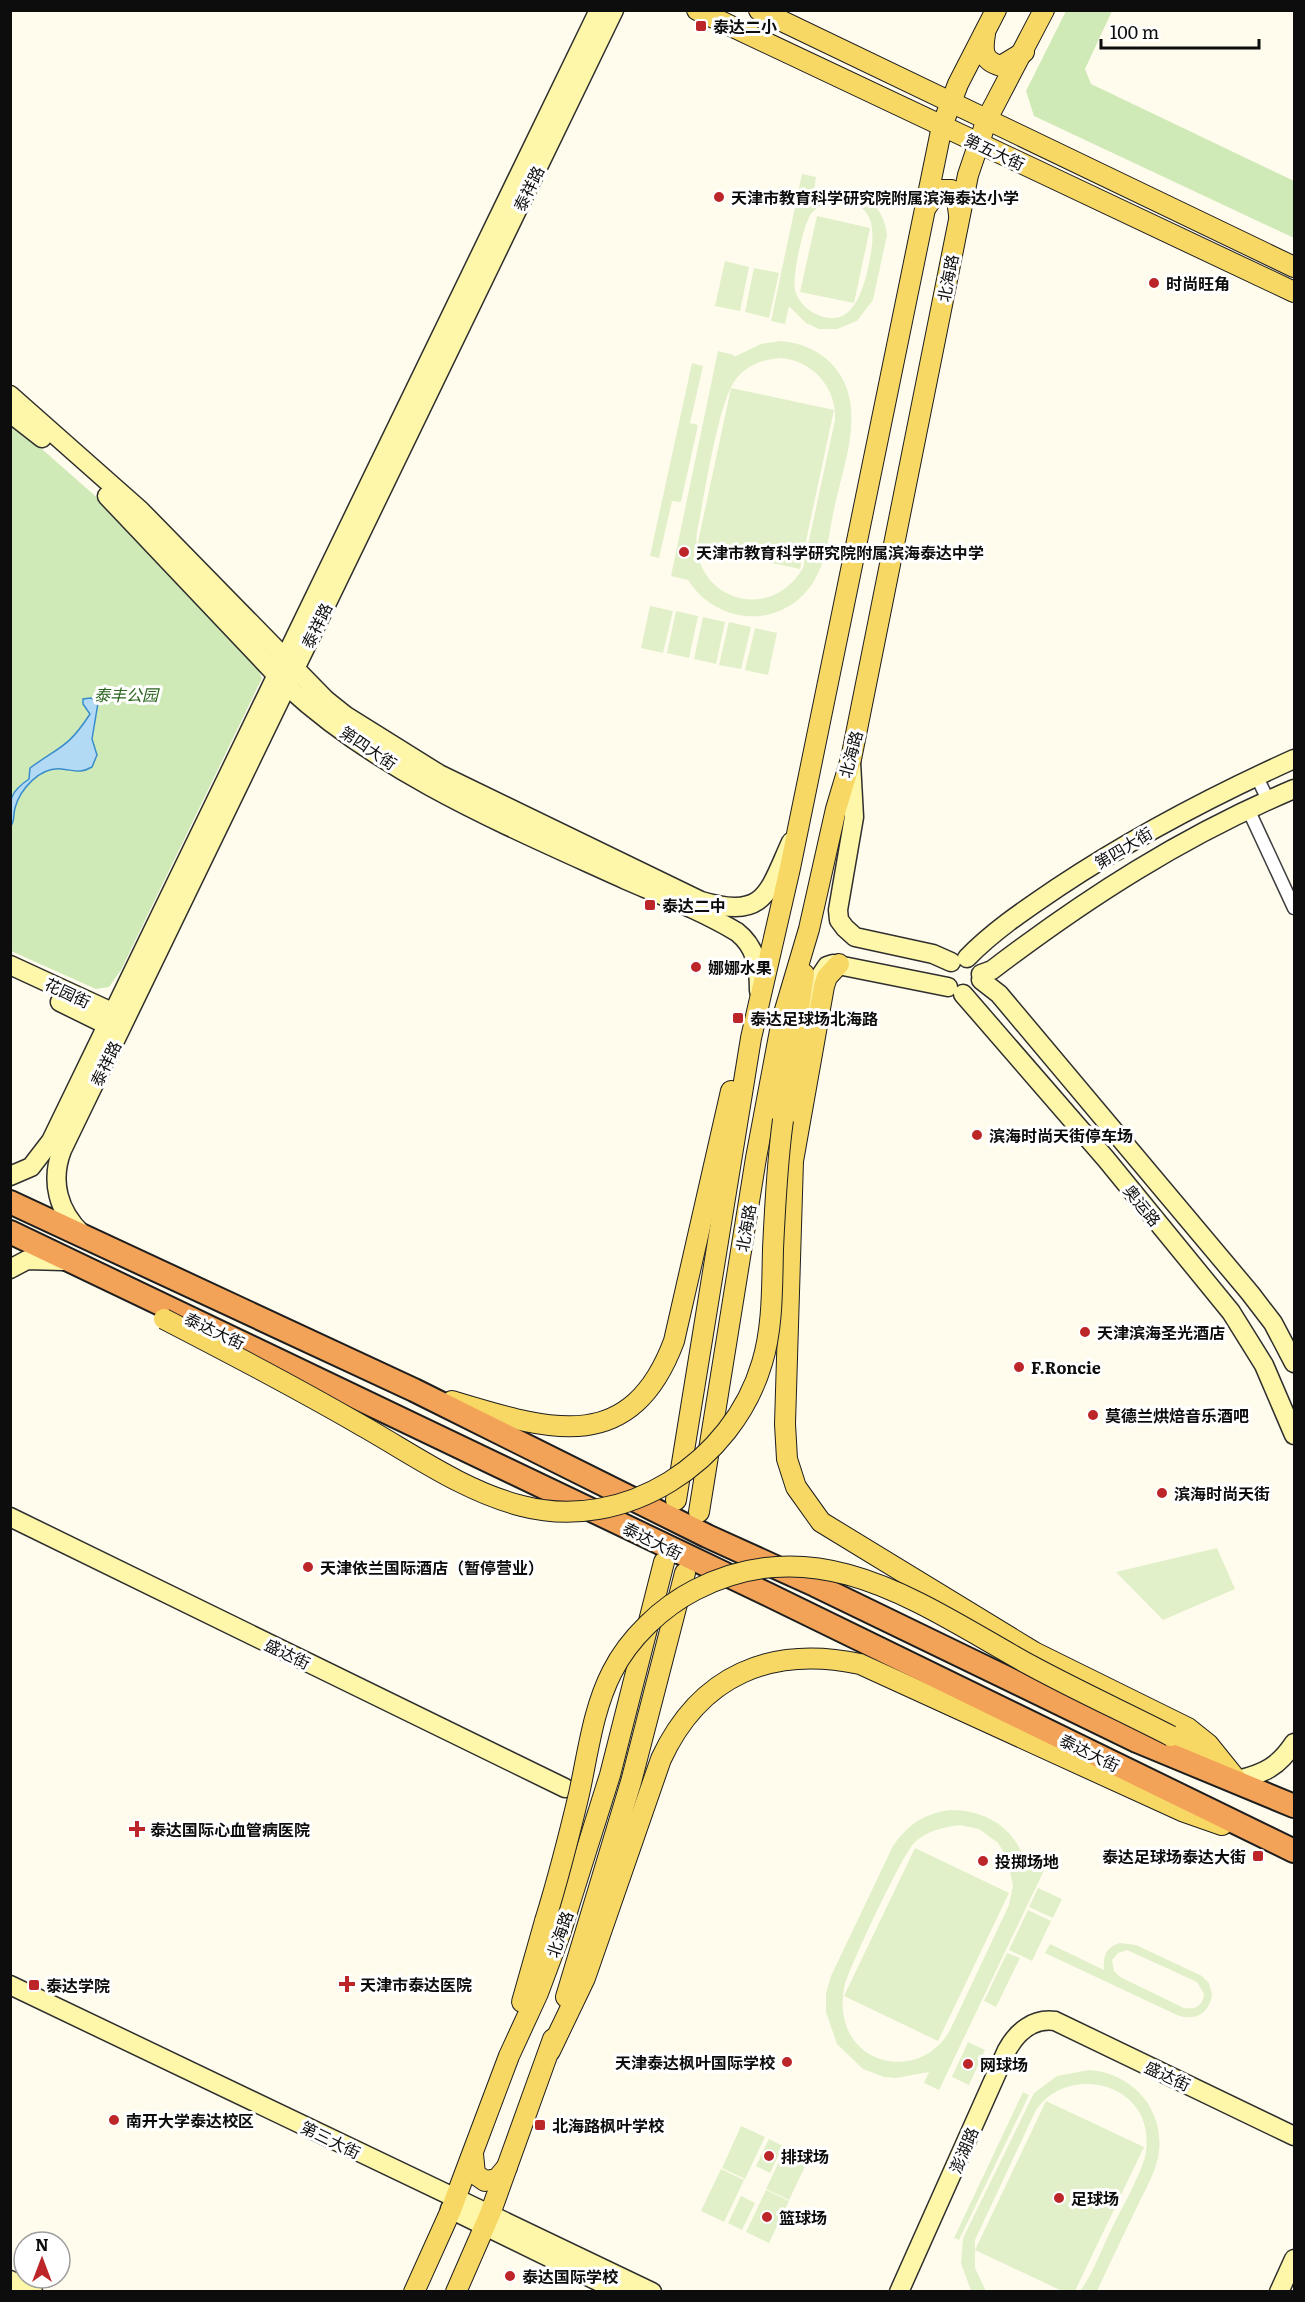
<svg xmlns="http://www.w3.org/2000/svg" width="1305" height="2302" font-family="Literata,'Noto Sans SC',serif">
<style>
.green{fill:#cfe9b7}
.pitch{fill:#e1f0c9;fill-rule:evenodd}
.water{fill:#b3daf5;stroke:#3a8dcc;stroke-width:1.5}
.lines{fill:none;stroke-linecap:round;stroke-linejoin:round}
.street-casing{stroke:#404040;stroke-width:15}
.secondary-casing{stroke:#2f2f2f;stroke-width:21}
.primary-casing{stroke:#1e1e1e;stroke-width:22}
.highway-casing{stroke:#1e1e1e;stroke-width:26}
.street{stroke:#fff;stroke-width:12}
.secondary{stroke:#fef7a9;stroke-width:18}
.primary{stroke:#f7d865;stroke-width:20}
.highway{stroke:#f3a357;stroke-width:22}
.primary-bridge-casing{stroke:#1e1e1e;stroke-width:22;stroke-linecap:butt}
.primary-bridge{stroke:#f7d865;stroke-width:20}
.poi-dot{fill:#bc2629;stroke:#fff;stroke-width:2}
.labels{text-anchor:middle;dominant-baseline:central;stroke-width:6;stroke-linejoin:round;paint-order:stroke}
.poi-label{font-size:16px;font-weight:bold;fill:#0d0d0d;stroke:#fff;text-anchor:start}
.street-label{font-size:16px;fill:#0d0d0d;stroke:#fff}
.park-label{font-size:16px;font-style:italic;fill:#2a641e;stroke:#fff}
</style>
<rect width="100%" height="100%" fill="#fffced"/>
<g class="green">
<polygon points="1066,11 1112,11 1085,69 1091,84 1294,181 1294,238 1034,116 1026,91"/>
<polygon points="10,421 101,501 256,665 262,678 121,970 109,987 96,989 11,951"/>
</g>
<g class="pitch">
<path d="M802 174 816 177 813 197C846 178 883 196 887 235L873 300 857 321 837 329H819L806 323 789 306 785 324 771 321ZM835 201C880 201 875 236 868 268 862 296 849 333 812 312 804 307 797 299 795 290 792 277 803 225 811 214 817 206 826 203 835 201Z"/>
<polygon points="817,216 870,228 854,303 800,292"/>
<polygon points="725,261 749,267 740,311 715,306"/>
<polygon points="754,268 779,273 769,318 745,312"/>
<path d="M781 341C800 343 816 349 830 362 869 401 845 459 835 505 829 531 827 565 810 587 778 630 716 624 688 580L671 576 718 351 734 355V357L761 344ZM781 358C813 361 837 388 835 420L803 568C769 626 689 598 697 532 704 499 718 401 736 379 747 365 764 359 781 358Z"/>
<polygon points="692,363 703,366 690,423 698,425 681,502 672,501 659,558 650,556"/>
<polygon points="731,388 834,410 800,569 697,547"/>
<polygon points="650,606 673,611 663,653 641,648"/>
<polygon points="676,611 698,616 689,658 667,653"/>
<polygon points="703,617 725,622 716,664 694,659"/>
<polygon points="729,622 751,627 741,669 719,665"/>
<polygon points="755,628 777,633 768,675 745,670"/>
<polygon points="1217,1548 1235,1589 1163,1620 1116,1572"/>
<path d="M950 1810C988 1810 1016 1829 1027 1866L1033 1855 1048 1862 939 2090 924 2083 929 2072 896 2078 884 2077 863 2069 837 2044 826 2012V1993L831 1976 893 1846C907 1825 925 1813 950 1810ZM960 1825 979 1829 998 1843 1007 1857 1013 1886 1009 1905 950 2030C923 2080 849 2069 843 2011 842 2002 843 1992 845 1984 852 1962 901 1857 914 1843 926 1831 944 1827 960 1825Z"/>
<polygon points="915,1848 1009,1893 938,2041 844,1996"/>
<polygon points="1038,1888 1062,1899 1053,1918 1029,1907"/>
<polygon points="1028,1910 1051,1921 1032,1961 1009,1950"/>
<path d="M1120 1943 1136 1945 1202 1976 1209 1983 1212 1994C1210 2013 1195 2022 1177 2015L1045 1953 1050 1944 1104 1970C1103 1956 1106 1947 1120 1943ZM1127 1950 1197 1982 1204 1994C1203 2006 1195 2010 1184 2008L1120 1977 1114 1971 1112 1960 1118 1953Z"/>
<polygon points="1007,1953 1020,1958 996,2007 984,2001"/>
<polygon points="968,2042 985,2050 969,2085 952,2077"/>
<path d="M1089 2070C1134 2073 1167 2112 1158 2158 1154 2175 1145 2190 1138 2205 1124 2234 1110 2263 1097 2291H1080C1093 2274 1101 2250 1111 2230 1122 2207 1136 2184 1144 2160 1147 2151 1147 2142 1146 2133 1140 2079 1063 2066 1035 2112L975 2240V2268L986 2291H971L961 2263 963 2238 1034 2093 1057 2076Z"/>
<polygon points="1023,2092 1029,2095 959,2240 954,2238"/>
<polygon points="1046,2101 1144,2147 1075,2291 1062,2291 975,2250"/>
<polygon points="741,2126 765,2137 745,2179 722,2168"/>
<polygon points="769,2139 783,2146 770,2173 756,2166"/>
<polygon points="786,2147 809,2158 789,2200 766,2189"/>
<polygon points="721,2169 744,2180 724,2222 701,2211"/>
<polygon points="766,2190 789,2201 769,2243 746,2232"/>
<polygon points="741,2196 755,2203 742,2230 728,2223"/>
</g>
<path class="water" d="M91 698 98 703 92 739 97 755 92 767C80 774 74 770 61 769 40 767 20 789 15 808 13 815 15 820 11 826 10 801 7 794 29 779L30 768C60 746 68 748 90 714L83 704V699Z"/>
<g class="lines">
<defs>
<g id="street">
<polyline points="1257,777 1268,800"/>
<polyline points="1248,809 1294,908"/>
</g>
<g id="secondary">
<path d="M10 395 140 510 326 700 346 716 439 774 701 901C765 920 768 893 791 842"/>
<polyline points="10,413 42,438"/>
<path d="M107 496 287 686C383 775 508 826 626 880 663 896 702 911 737 932 756 947 759 967 759 991"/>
<polyline points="851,762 854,817 838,910 839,920 845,928 855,937 933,954 951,962"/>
<path d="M967 958C993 931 1026 909 1057 888 1132 838 1212 796 1294 759"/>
<polyline points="10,965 125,1018"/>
<path d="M981 974 992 970C1088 897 1183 836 1294 789"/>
<polyline points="981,980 999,994 1250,1293 1273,1323 1294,1363"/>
<polyline points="963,994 1106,1159 1231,1312 1264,1365 1294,1435"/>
<polyline points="60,1002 119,1031"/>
<polyline points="801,1039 821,975 827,966 833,964 948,987"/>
<polyline points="10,1176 31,1167 51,1141 599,10"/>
<path d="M82 1234C58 1211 50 1181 62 1150L614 10"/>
<polyline points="10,1269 27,1260 63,1261"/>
<polyline points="10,1517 565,1788"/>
<path d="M1237 1780C1264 1774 1279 1766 1294 1743"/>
<polyline points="10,1985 652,2292"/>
<polyline points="450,2209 620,2292"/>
<polyline points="10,2280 33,2292"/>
<path d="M899 2292 1007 2050C1017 2032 1033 2018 1055 2021L1294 2136"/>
<polyline points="1279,2292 1294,2259"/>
</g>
<g id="primary">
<polyline points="697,10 1294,292"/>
<polyline points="759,10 1294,267"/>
<path d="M985 34C982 52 983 61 1001 66L1024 52"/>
<polyline points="927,206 938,190 951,190 957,199 959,215"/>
<polyline points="839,964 827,977 824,986 793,1161 785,1424 787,1459 796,1487 821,1522 1034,1652 1188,1728 1208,1744 1237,1780"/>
<polyline points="783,1120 804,974"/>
<path d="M452 1401C546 1429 630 1459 674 1341L731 1091"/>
<polyline points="676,1500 751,1038 790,868 942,126 958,84 996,10"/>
<polyline points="699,1512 756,1158 782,1020 809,929 836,809 851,759 968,175 987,119 1044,10"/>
<polyline points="1171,1736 1215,1765"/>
<polyline points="566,1997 631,1782 685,1573"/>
<polyline points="522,2002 545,1921"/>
<path d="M550 2051 585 1978 661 1759C700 1675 771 1645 860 1664L1182 1811 1222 1825"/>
<polyline points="473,2154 475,2174 485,2181 497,2179 507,2167"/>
<polyline points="414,2292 451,2210 509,2056 538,1993 560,1934 610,1775 664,1562"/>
<polyline points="456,2292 490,2214 553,2039"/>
</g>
<g id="highway">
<polyline points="10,1202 414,1390 707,1536 815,1585 1137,1741 1294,1806"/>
<polyline points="10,1232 767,1594 1294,1851"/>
</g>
</defs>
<use href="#street" class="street-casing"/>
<use href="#secondary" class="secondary-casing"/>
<use href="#primary" class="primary-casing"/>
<use href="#highway" class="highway-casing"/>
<use href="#street" class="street"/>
<use href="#secondary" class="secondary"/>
<use href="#primary" class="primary"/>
<use href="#highway" class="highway"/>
<defs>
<g id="primary-bridge">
<path d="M164 1319C230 1353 295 1387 359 1424 411 1453 463 1491 522 1506 625 1533 733 1462 762 1363 773 1327 772 1287 773 1249 775 1206 777 1163 783 1120"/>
<path d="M545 1921C558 1879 569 1836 579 1794 588 1753 593 1709 612 1672 629 1638 662 1607 695 1590 820 1526 923 1606 1030 1665 1076 1690 1124 1712 1171 1736"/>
</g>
</defs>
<use href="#primary-bridge" class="primary-bridge-casing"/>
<use href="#primary-bridge" class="primary-bridge"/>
</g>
<g class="poi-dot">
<rect x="695" y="20" width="12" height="12" rx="3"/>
<circle cx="719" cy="197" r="6"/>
<circle cx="1154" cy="283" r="6"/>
<circle cx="684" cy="552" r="6"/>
<rect x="644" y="899" width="12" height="12" rx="3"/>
<circle cx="696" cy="967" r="6"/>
<rect x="732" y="1012" width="12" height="12" rx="3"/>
<circle cx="977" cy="1135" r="6"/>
<circle cx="1085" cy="1332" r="6"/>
<circle cx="1019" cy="1367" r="6"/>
<circle cx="1093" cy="1415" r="6"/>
<circle cx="1162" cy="1493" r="6"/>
<circle cx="308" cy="1567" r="6"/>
<path d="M134 1820h6v6h6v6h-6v6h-6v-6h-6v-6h6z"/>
<rect x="1252" y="1850" width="12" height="12" rx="3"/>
<circle cx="983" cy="1861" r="6"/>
<path d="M344 1975h6v6h6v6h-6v6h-6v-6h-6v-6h6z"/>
<rect x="28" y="1979" width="12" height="12" rx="3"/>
<circle cx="787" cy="2062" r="6"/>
<circle cx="968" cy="2064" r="6"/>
<circle cx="114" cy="2120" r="6"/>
<rect x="534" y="2119" width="12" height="12" rx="3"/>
<circle cx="769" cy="2156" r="6"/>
<circle cx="1059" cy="2198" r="6"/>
<circle cx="767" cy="2217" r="6"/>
<circle cx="510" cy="2276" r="6"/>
</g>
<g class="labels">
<g class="poi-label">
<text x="713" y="26">泰达二小</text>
<text x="731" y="197">天津市教育科学研究院附属滨海泰达小学</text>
<text x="1166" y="283">时尚旺角</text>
<text x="696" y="552">天津市教育科学研究院附属滨海泰达中学</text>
<text x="662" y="905">泰达二中</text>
<text x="708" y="967">娜娜水果</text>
<text x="750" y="1018">泰达足球场北海路</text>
<text x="989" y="1135">滨海时尚天街停车场</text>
<text x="1097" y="1332">天津滨海圣光酒店</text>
<text x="1031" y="1367">F.Roncie</text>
<text x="1105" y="1415">莫德兰烘焙音乐酒吧</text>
<text x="1174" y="1493">滨海时尚天街</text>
<text x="320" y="1567">天津依兰国际酒店（暂停营业）</text>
<text x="150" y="1829">泰达国际心血管病医院</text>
<text x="1246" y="1856" text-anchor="end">泰达足球场泰达大街</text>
<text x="995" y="1861">投掷场地</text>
<text x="360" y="1984">天津市泰达医院</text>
<text x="46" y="1985">泰达学院</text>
<text x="775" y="2062" text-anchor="end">天津泰达枫叶国际学校</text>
<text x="980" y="2064">网球场</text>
<text x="126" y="2120">南开大学泰达校区</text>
<text x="552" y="2125">北海路枫叶学校</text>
<text x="781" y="2156">排球场</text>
<text x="1071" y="2198">足球场</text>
<text x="779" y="2217">篮球场</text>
<text x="522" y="2276">泰达国际学校</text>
</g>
<g class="street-label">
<text transform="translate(995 151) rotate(25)">第五大街</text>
<text transform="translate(528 188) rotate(-64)">泰祥路</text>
<text transform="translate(947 278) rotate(-79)">北海路</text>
<text transform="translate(316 625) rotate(-64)">泰祥路</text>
<text transform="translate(369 747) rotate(34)">第四大街</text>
<text transform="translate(850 754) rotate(-75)">北海路</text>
<text transform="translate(1123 847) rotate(-31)">第四大街</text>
<text transform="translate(68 992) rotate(25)">花园街</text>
<text transform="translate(105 1063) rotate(-64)">泰祥路</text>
<text transform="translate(1143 1205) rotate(51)">奥运路</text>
<text transform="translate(745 1228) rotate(-80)">北海路</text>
<text transform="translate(215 1330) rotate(25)">泰达大街</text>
<text transform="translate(653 1540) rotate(26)">泰达大街</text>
<text transform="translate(288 1653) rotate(26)">盛达街</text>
<text transform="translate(1090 1752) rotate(26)">泰达大街</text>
<text transform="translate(559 1934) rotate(-71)">北海路</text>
<text transform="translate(1168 2075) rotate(25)">盛达街</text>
<text transform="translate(331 2139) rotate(26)">第三大街</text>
<text transform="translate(963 2150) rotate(-67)">澎湖路</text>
</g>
<g class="park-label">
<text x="126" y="694">泰丰公园</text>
</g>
</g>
<rect width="1305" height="2302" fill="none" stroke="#0d0d0d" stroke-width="24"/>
<g transform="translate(42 2260)"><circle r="28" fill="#ffffff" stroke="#9e9e9e" stroke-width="1.5"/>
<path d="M0-4.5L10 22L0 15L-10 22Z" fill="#bc2629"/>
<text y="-9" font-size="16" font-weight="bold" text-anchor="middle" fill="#0d0d0d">N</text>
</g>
<path d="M1101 39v9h158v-9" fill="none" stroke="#0d0d0d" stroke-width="3"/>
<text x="1110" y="39" font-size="18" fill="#0d0d0d" stroke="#ffffff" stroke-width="4.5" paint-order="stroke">100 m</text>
</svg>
